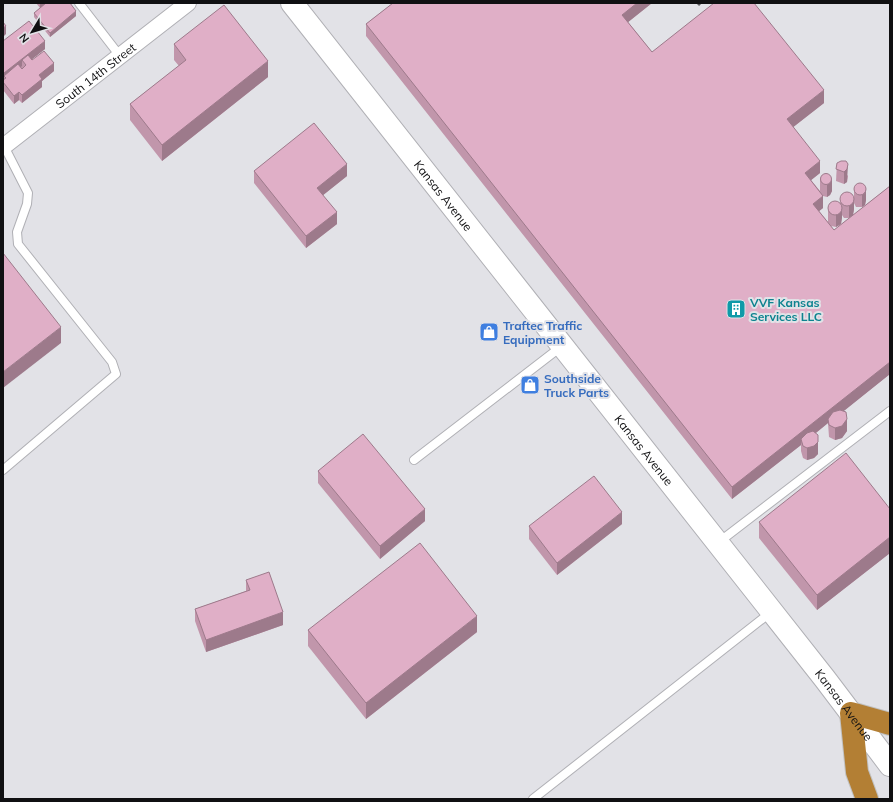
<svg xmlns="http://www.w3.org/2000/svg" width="893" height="802" font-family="Mulish,sans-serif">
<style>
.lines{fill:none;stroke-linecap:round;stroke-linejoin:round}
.lane-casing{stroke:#b0b0b5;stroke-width:10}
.street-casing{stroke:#b0b0b5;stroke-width:18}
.secondary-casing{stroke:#b0b0b5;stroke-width:24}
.highway-casing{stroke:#c1c1c1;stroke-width:24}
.lane{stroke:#fff;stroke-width:8}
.street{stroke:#fff;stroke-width:16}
.secondary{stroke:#fff;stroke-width:22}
.highway{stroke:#b37f34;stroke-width:22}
.rail{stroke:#5a5a5d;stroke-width:3;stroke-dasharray:6 3;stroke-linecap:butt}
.wall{fill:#c196ab}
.shaded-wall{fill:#9d7a8b}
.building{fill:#e0afc7;stroke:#9d7a8b}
.labels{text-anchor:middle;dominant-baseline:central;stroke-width:4;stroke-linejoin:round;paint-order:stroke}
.street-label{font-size:12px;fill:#101012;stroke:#e2e2e7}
.culture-label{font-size:12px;font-weight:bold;fill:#0d838f;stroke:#e2e2e7;text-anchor:start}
.shop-label{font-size:12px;font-weight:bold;fill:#366cbe;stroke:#e2e2e7;text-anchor:start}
</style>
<rect width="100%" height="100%" fill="#e2e2e7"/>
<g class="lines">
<defs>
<g id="lane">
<polyline points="79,3 120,56"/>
<polyline points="414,460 562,346"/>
<polyline points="3,470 116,374 112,362 18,244 17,232 27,204 28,193 4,146"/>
<polyline points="719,542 890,411"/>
<polyline points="533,799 771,612"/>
</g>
<g id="street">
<path id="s1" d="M3 147 188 3"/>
</g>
<g id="secondary">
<path id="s2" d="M292 3 825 679 890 765"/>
</g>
<polyline id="highway" points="867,799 857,772 851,713 890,724"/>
</defs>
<use href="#lane" class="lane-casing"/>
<use href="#street" class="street-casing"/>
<use href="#secondary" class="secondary-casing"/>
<use href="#highway" class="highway-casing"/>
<use href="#lane" class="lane"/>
<use href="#street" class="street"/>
<use href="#secondary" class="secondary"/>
<use href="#highway" class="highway"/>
<polyline class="rail" points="698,5 700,3"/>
</g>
<g class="wall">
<polygon points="36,3 70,3 76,16 50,37 34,17 34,13 40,8"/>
<polygon points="393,3 652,3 628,22 652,52 824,103 793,127 820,173 811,180 820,191 820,179 822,175 832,191 830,195 827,197 823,196 823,208 819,211 828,222 828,210 840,204 841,196 854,209 853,215 849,218 844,218 842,215 841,224 836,227 831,226 834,230 890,186 890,374 843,411 847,431 842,438 835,440 829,437 828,423 816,433 818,454 814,458 807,460 803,458 801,451 801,445 732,499 366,36 366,24"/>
<polygon points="3,41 45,49 32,59 54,71 42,81 42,87 22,103 19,100 14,104 3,90"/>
<polygon points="174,44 268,77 162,161 130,120 130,104 179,66 174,60"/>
<polygon points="837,163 848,176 847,182 844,184 836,181"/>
<polygon points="254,171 347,176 323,195 337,224 306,248 254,183"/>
<polygon points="858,183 866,200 865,205 862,207 856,207 854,203 854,190"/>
<polygon points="318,471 425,521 380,559 318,483"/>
<polygon points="890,509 890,553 817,610 759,538 759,522"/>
<polygon points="622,524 557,575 529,539 529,526"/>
<polygon points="246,580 283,625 206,652 195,621 195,609 246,591"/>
<polygon points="308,630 477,632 366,719 308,646"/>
</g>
<g class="shaded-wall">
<polygon points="42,3 47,3 40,8 40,4"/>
<polygon points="637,3 652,3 622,27 622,15"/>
<polygon points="76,11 76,16 50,37 50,33"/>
<polygon points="6,26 6,34 3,37 3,28"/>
<polygon points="45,41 45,49 26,64 22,60 22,66 6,79 6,78 4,76 4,81 4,73"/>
<polygon points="268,61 268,77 162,161 162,145"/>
<polygon points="54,63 54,71 42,81 42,87 22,103 22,95 39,75"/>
<polygon points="824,90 824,103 787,132 787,119"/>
<polygon points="19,92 19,100 14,104 14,96"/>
<polygon points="820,161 820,173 805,185 805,173"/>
<polygon points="347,164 347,176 317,200 317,188"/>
<polygon points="848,164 847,182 844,184 844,172"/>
<polygon points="832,179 832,191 830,195 827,197 827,185"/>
<polygon points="866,188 866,200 865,205 862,207 862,195"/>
<polygon points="823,196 823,208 813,216 813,204"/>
<polygon points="854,197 854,209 853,215 849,218 849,206"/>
<polygon points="842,206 842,218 841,224 836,227 836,215"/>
<polygon points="337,212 337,224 306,248 306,236"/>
<polygon points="61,327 61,343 3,388 3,372"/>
<polygon points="890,362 890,374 829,423 828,419 828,423 802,444 801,439 801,445 732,499 732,487"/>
<polygon points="847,419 847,431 842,438 835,440 835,428"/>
<polygon points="818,435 818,454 814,458 807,460 807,448"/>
<polygon points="425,509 425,521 380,559 380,546"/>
<polygon points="622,512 622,524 557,575 557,563"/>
<polygon points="890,537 890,553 817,610 817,595"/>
<polygon points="283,612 283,625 206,652 206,640"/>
<polygon points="477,616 477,632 366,719 366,703"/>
</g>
<g class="building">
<polygon points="46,3 70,3 76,11 50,33 34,13"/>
<polygon points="393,3 637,3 622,15 652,52 714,3 754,3 824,90 787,119 820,161 805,173 823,196 813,204 834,230 890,186 890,362 732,487 366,24"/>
<polygon points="224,5 268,61 162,145 130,104 186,60 174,44"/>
<polygon points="29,21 45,41 4,73 3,72 3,41"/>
<polygon points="3,22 6,26 3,28"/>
<polygon points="44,51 54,63 39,75 42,79 22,95 19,92 14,96 3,82 3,80 6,78 4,76 18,64 22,69 26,65 22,60 28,55 32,60"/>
<polygon points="314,123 347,164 317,188 337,212 306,236 254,171"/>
<polygon points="841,161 846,161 848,164 847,169 844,172 836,169 837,163"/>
<circle cx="826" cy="179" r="5.5"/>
<circle cx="860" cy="189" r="6"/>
<circle cx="847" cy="199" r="7"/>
<circle cx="835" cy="208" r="7"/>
<polygon points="3,253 61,327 3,372"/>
<polygon points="840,410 846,412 847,419 842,426 835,428 829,425 828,419 833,412"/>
<polygon points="813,431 818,435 818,442 814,446 807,448 803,446 801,439 807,433"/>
<polygon points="363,434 425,509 380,546 318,471"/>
<polygon points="846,453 890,509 890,537 817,595 759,522"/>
<polygon points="594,476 622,512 557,563 529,526"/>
<polygon points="420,543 477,616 366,703 308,630"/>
<polygon points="269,572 283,612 206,640 195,609 250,590 246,580"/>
</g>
<defs>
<symbol id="building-square" viewBox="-11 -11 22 22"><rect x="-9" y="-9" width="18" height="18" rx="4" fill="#0f9aa8" stroke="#e2e2e7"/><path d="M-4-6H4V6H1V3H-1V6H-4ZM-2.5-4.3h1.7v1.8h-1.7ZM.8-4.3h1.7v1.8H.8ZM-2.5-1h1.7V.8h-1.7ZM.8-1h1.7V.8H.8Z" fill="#fff"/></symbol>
<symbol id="shop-square" viewBox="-11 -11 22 22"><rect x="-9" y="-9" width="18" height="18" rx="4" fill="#3f7fe0" stroke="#e2e2e7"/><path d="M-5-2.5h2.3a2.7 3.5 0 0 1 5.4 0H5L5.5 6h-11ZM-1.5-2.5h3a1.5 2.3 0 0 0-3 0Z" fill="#fff"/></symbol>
</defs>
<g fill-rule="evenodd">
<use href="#building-square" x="725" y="298" width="22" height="22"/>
<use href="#shop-square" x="478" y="321" width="22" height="22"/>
<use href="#shop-square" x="519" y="374" width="22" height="22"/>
</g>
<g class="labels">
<g class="street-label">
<text stroke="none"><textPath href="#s1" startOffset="117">South 14th Street</textPath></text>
<text stroke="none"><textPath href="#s2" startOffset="245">Kansas Avenue</textPath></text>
<text stroke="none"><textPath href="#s2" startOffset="569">Kansas Avenue</textPath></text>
<text stroke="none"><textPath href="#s2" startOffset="893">Kansas Avenue</textPath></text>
</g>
<g class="culture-label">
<text x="750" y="302">VVF Kansas<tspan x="750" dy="14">Services LLC</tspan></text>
</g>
<g class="shop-label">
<text x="503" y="325">Traftec Traffic<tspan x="503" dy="14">Equipment</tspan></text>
<text x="544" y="378">Southside<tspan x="544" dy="14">Truck Parts</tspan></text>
</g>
</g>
<rect width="893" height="802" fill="none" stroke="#101012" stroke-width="8"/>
<g transform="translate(32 32) rotate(232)" stroke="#e2e2e7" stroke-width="3" paint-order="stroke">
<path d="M0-3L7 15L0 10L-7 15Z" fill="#101012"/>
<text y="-6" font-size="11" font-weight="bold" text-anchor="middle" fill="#101012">N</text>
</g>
</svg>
